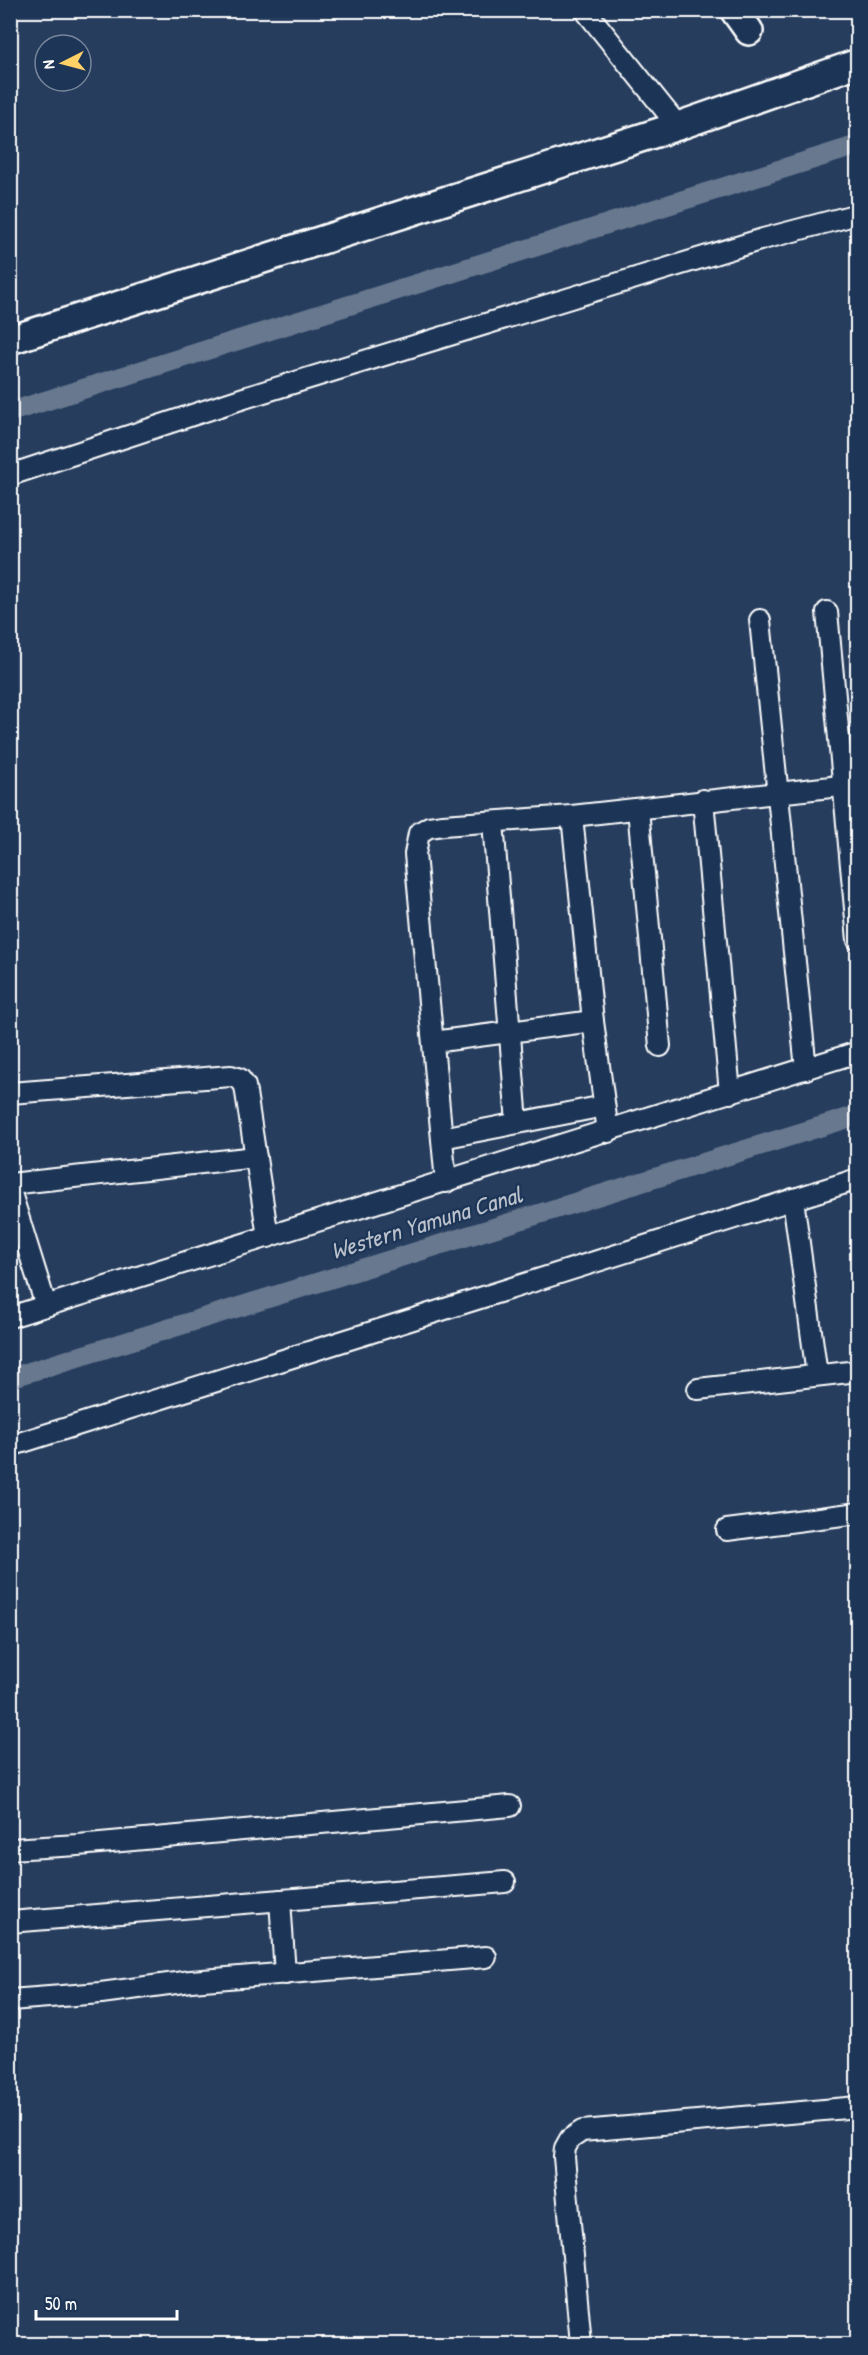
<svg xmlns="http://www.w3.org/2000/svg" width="868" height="2355" font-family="'Patrick Hand',sans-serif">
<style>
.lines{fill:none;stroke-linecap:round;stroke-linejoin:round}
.canal{stroke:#67788e;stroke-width:20}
.street-casing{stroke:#fff;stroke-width:24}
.secondary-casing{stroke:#fff;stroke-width:32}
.street{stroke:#1d3557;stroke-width:20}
.secondary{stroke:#1d3557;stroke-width:27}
.labels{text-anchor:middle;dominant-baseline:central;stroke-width:4.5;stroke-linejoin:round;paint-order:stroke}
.water-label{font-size:24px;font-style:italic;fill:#bbc2cc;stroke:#1d3557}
</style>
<rect width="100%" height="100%" fill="#263d5e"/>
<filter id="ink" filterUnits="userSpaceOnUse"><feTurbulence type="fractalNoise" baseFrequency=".0167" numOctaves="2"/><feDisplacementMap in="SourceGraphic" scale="12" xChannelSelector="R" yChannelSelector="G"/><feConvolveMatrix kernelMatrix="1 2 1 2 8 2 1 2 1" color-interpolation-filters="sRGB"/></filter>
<g filter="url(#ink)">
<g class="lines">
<g class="canal">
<polyline points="10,412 858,145"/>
<polyline points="10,1378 858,1115"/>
</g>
<defs>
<g id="street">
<polyline points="585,10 678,126"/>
<polyline points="10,475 244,398 763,239 858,214"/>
<polyline points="827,612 858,940"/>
<polyline points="760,620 806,1069"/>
<polyline points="703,800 730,1093"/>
<polyline points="638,809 660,1046"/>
<polyline points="572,816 593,1021 608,1132"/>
<polyline points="493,822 517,1123"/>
<polyline points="433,1042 593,1021"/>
<polyline points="10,1093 231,1076 240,1079 245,1086 268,1237"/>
<polyline points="442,1138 604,1106"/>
<polyline points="446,1182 415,854 419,833 429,827 443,825 572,816 858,784"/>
<polyline points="10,1184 256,1157"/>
<polyline points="10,1190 46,1306"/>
<polyline points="793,1199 817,1375"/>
<polyline points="10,1317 858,1052"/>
<polyline points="698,1389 858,1371"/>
<polyline points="10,1446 858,1179"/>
<polyline points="727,1530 858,1513"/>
<polyline points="10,1849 78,1845 510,1806"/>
<polyline points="280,1900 285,1974"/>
<polyline points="10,1922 505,1882"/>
<polyline points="10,2000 101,1993 191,1981 486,1957"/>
<polyline points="581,2344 564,2157 565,2148 570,2139 582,2131 858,2107"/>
</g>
<g id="secondary">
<polyline points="734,10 749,31"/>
<polyline points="10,340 678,126 858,63"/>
</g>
</defs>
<use href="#street" class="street-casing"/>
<use href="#secondary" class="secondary-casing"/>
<use href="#street" class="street"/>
<use href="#secondary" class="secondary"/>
</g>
</g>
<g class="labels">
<g class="water-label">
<text transform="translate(426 1222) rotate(-17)">Western Yamuna Canal</text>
</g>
</g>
<rect width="868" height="2355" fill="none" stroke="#1d3557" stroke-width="36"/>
<rect x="18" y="18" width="832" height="2319" fill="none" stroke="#fff" stroke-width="2" filter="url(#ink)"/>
<g transform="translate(63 63) rotate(264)"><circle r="28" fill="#1d3557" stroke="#77869a" stroke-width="1.5"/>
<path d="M0-4.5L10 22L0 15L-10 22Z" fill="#ffd166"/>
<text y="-9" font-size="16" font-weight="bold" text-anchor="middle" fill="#ffffff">N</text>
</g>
<path d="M36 2310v9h141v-9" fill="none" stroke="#ffffff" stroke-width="3"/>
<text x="45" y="2310" font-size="18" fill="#ffffff" stroke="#1d3557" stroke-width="4.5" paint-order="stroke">50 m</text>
</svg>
